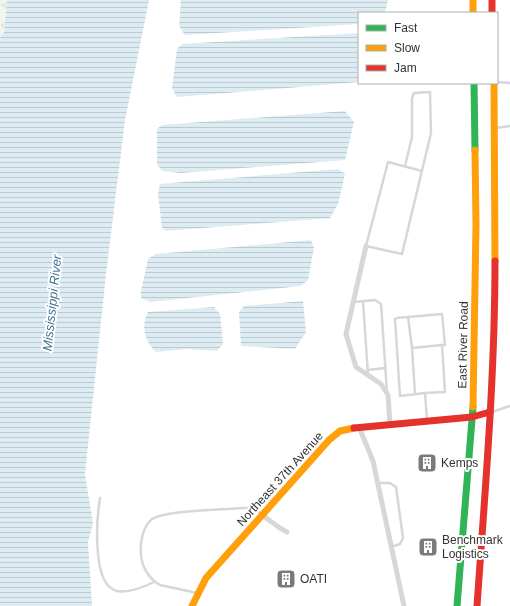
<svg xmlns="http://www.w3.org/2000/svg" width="510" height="606" font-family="Helvetica,sans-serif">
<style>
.grass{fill:url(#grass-tufts)}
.water{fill:url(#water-rules)}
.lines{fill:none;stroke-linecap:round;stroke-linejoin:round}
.lane{stroke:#d7d7d7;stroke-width:2.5}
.street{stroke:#d7d7d7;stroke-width:5}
.fast{stroke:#30b455;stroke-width:7}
.slow{stroke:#ff9f0a;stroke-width:7}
.jam{stroke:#e5322d;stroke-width:7}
.labels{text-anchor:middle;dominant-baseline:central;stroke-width:4;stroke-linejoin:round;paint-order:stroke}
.street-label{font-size:12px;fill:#333;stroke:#fff}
.poi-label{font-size:12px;fill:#333;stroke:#fff;text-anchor:start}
.water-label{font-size:13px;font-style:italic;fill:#3f7597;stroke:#fff}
</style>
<defs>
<pattern id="grass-tufts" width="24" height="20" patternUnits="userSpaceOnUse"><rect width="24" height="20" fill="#f1f5ed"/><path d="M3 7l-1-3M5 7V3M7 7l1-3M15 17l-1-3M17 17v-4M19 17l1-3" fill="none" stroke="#cfd2cc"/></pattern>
<pattern id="water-rules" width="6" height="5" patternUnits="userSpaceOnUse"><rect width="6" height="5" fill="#ddebf3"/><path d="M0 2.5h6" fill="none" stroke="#becad1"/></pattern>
</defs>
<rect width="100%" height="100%" fill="#fff"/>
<polygon class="grass" points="0,0 7,0 4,32 0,38"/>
<g class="water">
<polygon points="7,0 149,0 125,120 106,274 85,474 93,524 88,542 92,606 0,606 0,38 4,32"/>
<polygon points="181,0 388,0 385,13 359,13 359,24 185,35 179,26"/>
<polygon points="359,33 359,82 177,97 172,88 177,49 182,44"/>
<polygon points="345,111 354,122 345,160 181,173 162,171 157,164 157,129 162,125"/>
<polygon points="338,169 345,174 338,204 330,218 166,231 162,228 158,194 160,184"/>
<polygon points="311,240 314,248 308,280 301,286 150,302 141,298 141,291 148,259 156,254"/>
<polygon points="303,301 306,332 295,349 241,346 239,312 244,306"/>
<path d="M214 307 220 314 223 344 217 351 186 349 156 352C144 341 141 326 148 312Z"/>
</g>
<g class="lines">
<g class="lane">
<polyline points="497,82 510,83"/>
<polyline points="495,128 510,126"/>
<polyline points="405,166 412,137 412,98 414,93 430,92 431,133 402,254 366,246 388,162 422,171"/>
<polyline points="363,301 368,375"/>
<polyline points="354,302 375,300 381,304 387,392"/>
<polyline points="408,317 412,348"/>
<polyline points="368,370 385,368"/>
<polyline points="425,393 445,392 442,345 445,345 442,314 397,318 395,319 400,396 425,393 427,420"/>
<polyline points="415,394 412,348 442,345"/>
<polyline points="492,412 510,406"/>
<polyline points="378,483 390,483 396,487 403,538 400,544 391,547"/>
<path d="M100 498C97 517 96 534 98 554 102 596 119 599 154 582"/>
<path d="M197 593 160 585C149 579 142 567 141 555 140 544 142 528 151 520 163 510 224 510 242 508H252L262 514"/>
</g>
<g class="street">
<polyline points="366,246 346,334 356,367 381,384 388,395 390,425"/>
<polyline points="359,427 373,461 404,606"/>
<polyline points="262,515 280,528 287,532"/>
</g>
<g class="fast">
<polyline points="474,83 475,150"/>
<polyline points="457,606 473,407"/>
</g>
<g class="slow">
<polyline points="473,0 473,13"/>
<polyline points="494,83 495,261"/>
<polyline points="473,407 476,225 475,150"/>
<polyline points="192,606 206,578 329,440 340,431 354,428"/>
</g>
<g class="jam">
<polyline points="492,0 492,13"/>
<polyline points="354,428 472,417 490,412"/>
<path d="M477 606C485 491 495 376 495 261"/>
</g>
</g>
<defs>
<symbol id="building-square" viewBox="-11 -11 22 22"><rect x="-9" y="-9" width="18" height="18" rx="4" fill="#7a7a7a" stroke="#fff"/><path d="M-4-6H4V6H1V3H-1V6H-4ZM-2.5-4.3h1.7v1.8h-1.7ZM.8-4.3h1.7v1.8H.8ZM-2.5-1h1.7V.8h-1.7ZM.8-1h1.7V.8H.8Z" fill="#fff"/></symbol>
</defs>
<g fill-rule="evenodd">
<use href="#building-square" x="416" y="452" width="22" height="22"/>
<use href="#building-square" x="417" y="536" width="22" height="22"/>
<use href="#building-square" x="275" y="568" width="22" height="22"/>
</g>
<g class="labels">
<g class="street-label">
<text transform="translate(463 345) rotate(-89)">East River Road</text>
<text transform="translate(280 479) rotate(-48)">Northeast 37th Avenue</text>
</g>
<g class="poi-label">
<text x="441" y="463">Kemps</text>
<text x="442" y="540">Benchmark<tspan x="442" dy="14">Logistics</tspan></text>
<text x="300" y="579">OATI</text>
</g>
<g class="water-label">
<text transform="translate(52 303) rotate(-84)">Mississippi River</text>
</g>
</g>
<rect x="358" y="12" width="140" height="72" fill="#ffffff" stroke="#adadad"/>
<rect x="366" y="25" width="20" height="6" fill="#30b455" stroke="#adadad"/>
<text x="394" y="32" font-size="12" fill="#333333">Fast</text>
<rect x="366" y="45" width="20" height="6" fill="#ff9f0a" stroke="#adadad"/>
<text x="394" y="52" font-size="12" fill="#333333">Slow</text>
<rect x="366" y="65" width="20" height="6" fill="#e5322d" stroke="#adadad"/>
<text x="394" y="72" font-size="12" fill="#333333">Jam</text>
</svg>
